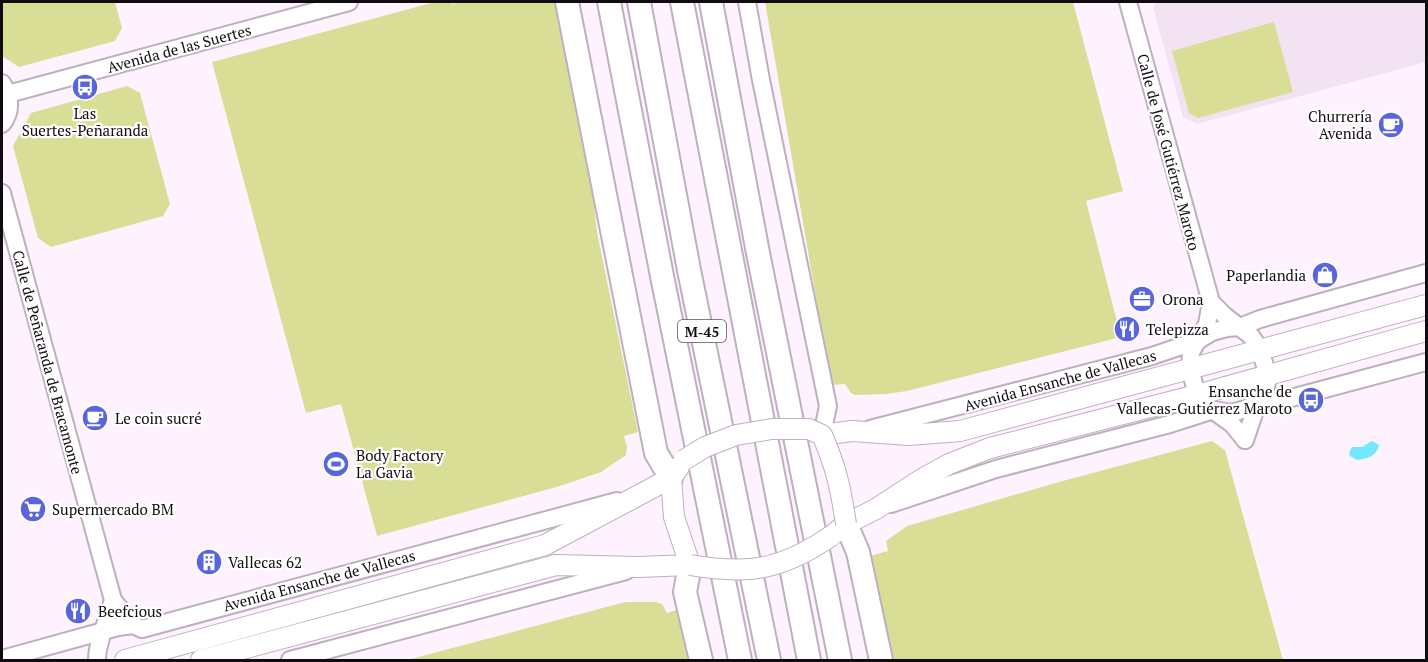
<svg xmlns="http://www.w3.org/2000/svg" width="1428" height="662" font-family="'PT Serif',serif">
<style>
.education{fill:#f2e2f2}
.green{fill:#d9de97}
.water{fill:#74e7fe}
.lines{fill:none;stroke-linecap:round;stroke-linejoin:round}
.secondary-casing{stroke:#beb0bf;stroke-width:20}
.primary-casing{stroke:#beb0bf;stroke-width:22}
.highway-casing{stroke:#beb0bf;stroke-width:26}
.secondary{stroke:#fff;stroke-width:16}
.primary{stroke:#fff;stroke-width:20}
.highway{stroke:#fff;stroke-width:22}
.primary-bridge-casing{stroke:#beb0bf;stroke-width:22;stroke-linecap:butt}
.primary-bridge{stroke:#fff;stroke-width:20}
.labels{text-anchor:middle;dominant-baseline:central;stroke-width:4.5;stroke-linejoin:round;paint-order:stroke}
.shield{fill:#fff;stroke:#585458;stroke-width:1.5}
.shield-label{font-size:14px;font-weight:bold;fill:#100b10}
.street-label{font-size:15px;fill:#100b10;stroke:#fff}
.poi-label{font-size:15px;fill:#100b10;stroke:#fff;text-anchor:start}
</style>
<rect width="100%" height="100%" fill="#fef2fe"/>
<polygon class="education" points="1156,2 1426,2 1426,62 1197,124 1183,117 1153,7"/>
<g class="green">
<polygon points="2,2 115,2 122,28 115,41 19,67 2,56"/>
<polygon points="435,2 451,2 452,4 462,2 556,2 591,177 597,232 638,432 624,436 627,447 626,455 601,472 560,486 377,536 341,404 306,413 212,62"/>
<polygon points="765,2 1073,2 1123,191 1086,201 1121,337 907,391 886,394 855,395 851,393 845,384 833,385 826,356"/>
<polygon points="1274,22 1293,92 1198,118 1189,113 1172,51"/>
<polygon points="127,86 140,93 170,204 163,216 51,247 38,238 13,146 31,113"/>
<polygon points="1212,441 1225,450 1283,660 892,660 870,556 888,551 886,541 907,526 1059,482"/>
<polygon points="625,602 656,602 662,604 667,613 679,609 689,660 411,660 411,659"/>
</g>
<path class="water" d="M1372 441 1379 445C1377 456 1367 459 1357 460L1350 456 1349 453 1352 447H1362Z"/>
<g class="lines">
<defs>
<g id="secondary">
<polyline points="747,2 761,80 828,406 822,435"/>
<polyline points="1128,2 1211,302 1225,316 1251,336 1260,349 1268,376 1266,388 1258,402 1245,440"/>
<path d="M2 83C11 96 12 112 2 124"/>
<polyline points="8,94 349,2"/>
<polyline points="2,193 113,600 133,625"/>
<polyline points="1211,302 1207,324 1191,352 1190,369 1197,395 1204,404 1232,424 1245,440"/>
<polyline points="870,429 1152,356 1199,340 1212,332 1227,328 1240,327 1260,319 1426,273"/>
<polyline points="891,504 996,469 1170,424 1214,410 1231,413 1246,409 1258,402 1276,402 1426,362"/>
<polyline points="2,659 118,627 133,625 142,629 617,501"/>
<path d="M97 660C97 641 108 620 113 600"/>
<polyline points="290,660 626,571"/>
</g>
<g id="primary">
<polyline points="822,435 852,431 909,435 960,431 1426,305"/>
<polyline points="835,533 846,524 876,509 922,479 949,464 990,448 1197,395 1426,331"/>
<polyline points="125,660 545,545 671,478 679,467"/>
<polyline points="201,660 556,565 638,567 690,565 674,517 671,478"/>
</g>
<g id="highway">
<polyline points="567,2 656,453 671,478"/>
<polyline points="609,2 662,276 740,660"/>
<polyline points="639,2 689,270 769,660"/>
<polyline points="682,2 809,660"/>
<polyline points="711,2 758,253 840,660"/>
<polyline points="846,524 858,552 881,660"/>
<polyline points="690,565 685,592 701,660"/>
</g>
</defs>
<use href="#secondary" class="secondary-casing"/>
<use href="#primary" class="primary-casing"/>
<use href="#highway" class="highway-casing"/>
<use href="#secondary" class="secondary"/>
<use href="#primary" class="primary"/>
<use href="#highway" class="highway"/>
<defs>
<g id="primary-bridge">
<path d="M684 460 705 447 736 435 772 429H809L822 435C836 466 841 490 846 524"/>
<path d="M690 565C748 575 782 570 831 536"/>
</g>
</defs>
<use href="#primary-bridge" class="primary-bridge-casing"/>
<use href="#primary-bridge" class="primary-bridge"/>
</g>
<defs>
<symbol id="bus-disc" viewBox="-11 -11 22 22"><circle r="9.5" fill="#5965dc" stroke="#fff"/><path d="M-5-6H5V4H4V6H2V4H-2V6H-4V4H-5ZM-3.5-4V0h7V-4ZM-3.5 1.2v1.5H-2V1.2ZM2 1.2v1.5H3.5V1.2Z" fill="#fff"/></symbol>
<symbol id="cafe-disc" viewBox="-11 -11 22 22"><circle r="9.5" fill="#5965dc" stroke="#fff"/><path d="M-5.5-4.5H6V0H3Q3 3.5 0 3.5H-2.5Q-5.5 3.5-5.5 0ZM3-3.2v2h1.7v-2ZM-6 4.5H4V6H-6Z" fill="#fff"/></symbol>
<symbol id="shop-disc" viewBox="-11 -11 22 22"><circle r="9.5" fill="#5965dc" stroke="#fff"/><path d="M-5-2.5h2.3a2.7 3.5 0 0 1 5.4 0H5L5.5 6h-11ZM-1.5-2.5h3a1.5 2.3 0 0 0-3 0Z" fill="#fff"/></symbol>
<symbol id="office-disc" viewBox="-11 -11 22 22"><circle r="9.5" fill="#5965dc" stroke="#fff"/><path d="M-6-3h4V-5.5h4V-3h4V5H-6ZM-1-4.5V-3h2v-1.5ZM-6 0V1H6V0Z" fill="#fff"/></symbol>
<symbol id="restaurant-disc" viewBox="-11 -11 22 22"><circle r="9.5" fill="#5965dc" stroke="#fff"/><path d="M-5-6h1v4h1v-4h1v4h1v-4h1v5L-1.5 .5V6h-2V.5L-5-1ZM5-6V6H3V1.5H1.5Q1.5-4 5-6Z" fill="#fff"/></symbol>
<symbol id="stadium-disc" viewBox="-11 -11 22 22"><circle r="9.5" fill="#5965dc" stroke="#fff"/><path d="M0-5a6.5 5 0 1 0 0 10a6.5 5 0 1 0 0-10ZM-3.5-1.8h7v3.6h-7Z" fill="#fff"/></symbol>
<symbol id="supermarket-disc" viewBox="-11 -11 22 22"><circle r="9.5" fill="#5965dc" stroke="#fff"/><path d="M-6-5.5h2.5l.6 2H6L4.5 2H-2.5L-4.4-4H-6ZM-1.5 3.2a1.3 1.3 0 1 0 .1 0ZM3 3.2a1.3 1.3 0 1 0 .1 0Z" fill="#fff"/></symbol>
<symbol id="building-disc" viewBox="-11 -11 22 22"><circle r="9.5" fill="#5965dc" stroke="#fff"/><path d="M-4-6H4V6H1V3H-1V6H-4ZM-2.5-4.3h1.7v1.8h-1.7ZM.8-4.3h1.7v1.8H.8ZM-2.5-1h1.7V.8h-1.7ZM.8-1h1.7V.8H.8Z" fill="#fff"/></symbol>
</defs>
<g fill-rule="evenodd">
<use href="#bus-disc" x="70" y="72" width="30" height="30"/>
<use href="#cafe-disc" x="1376" y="110" width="30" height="30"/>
<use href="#shop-disc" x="1310" y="260" width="30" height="30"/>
<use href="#office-disc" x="1127" y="284" width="30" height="30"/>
<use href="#restaurant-disc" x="1112" y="314" width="30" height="30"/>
<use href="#bus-disc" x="1296" y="385" width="30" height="30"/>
<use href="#cafe-disc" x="80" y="403" width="30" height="30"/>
<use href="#stadium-disc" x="321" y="449" width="30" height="30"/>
<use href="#supermarket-disc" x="18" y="494" width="30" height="30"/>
<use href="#building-disc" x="194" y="547" width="30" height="30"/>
<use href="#restaurant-disc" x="63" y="596" width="30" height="30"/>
</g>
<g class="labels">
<rect class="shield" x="678" y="320" width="48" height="22" rx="4.5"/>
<g class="shield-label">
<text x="702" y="331">M-45</text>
</g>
<g class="street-label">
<text transform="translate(179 48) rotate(-15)">Avenida de las Suertes</text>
<text transform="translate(1169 152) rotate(75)">Calle de José Gutiérrez Maroto</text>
<text transform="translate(48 362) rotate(75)">Calle de Peñaranda de Bracamonte</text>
<text transform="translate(1060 380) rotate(-15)">Avenida Ensanche de Vallecas</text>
<text transform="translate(319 580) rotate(-15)">Avenida Ensanche de Vallecas</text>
</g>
<g class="poi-label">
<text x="85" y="113" text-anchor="middle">Las<tspan x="85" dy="17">Suertes-Peñaranda</tspan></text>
<text x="1372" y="116" text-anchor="end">Churrería<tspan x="1372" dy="17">Avenida</tspan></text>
<text x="1306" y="275" text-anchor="end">Paperlandia</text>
<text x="1162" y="299">Orona</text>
<text x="1146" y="329">Telepizza</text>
<text x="1292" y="391" text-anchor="end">Ensanche de<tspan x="1292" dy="17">Vallecas-Gutiérrez Maroto</tspan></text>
<text x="115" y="418">Le coin sucré</text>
<text x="356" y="455">Body Factory<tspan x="356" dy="17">La Gavia</tspan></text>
<text x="52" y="509">Supermercado BM</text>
<text x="228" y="562">Vallecas 62</text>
<text x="98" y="611">Beefcious</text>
</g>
</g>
<rect width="1428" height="662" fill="none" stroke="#100b10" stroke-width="6"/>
</svg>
